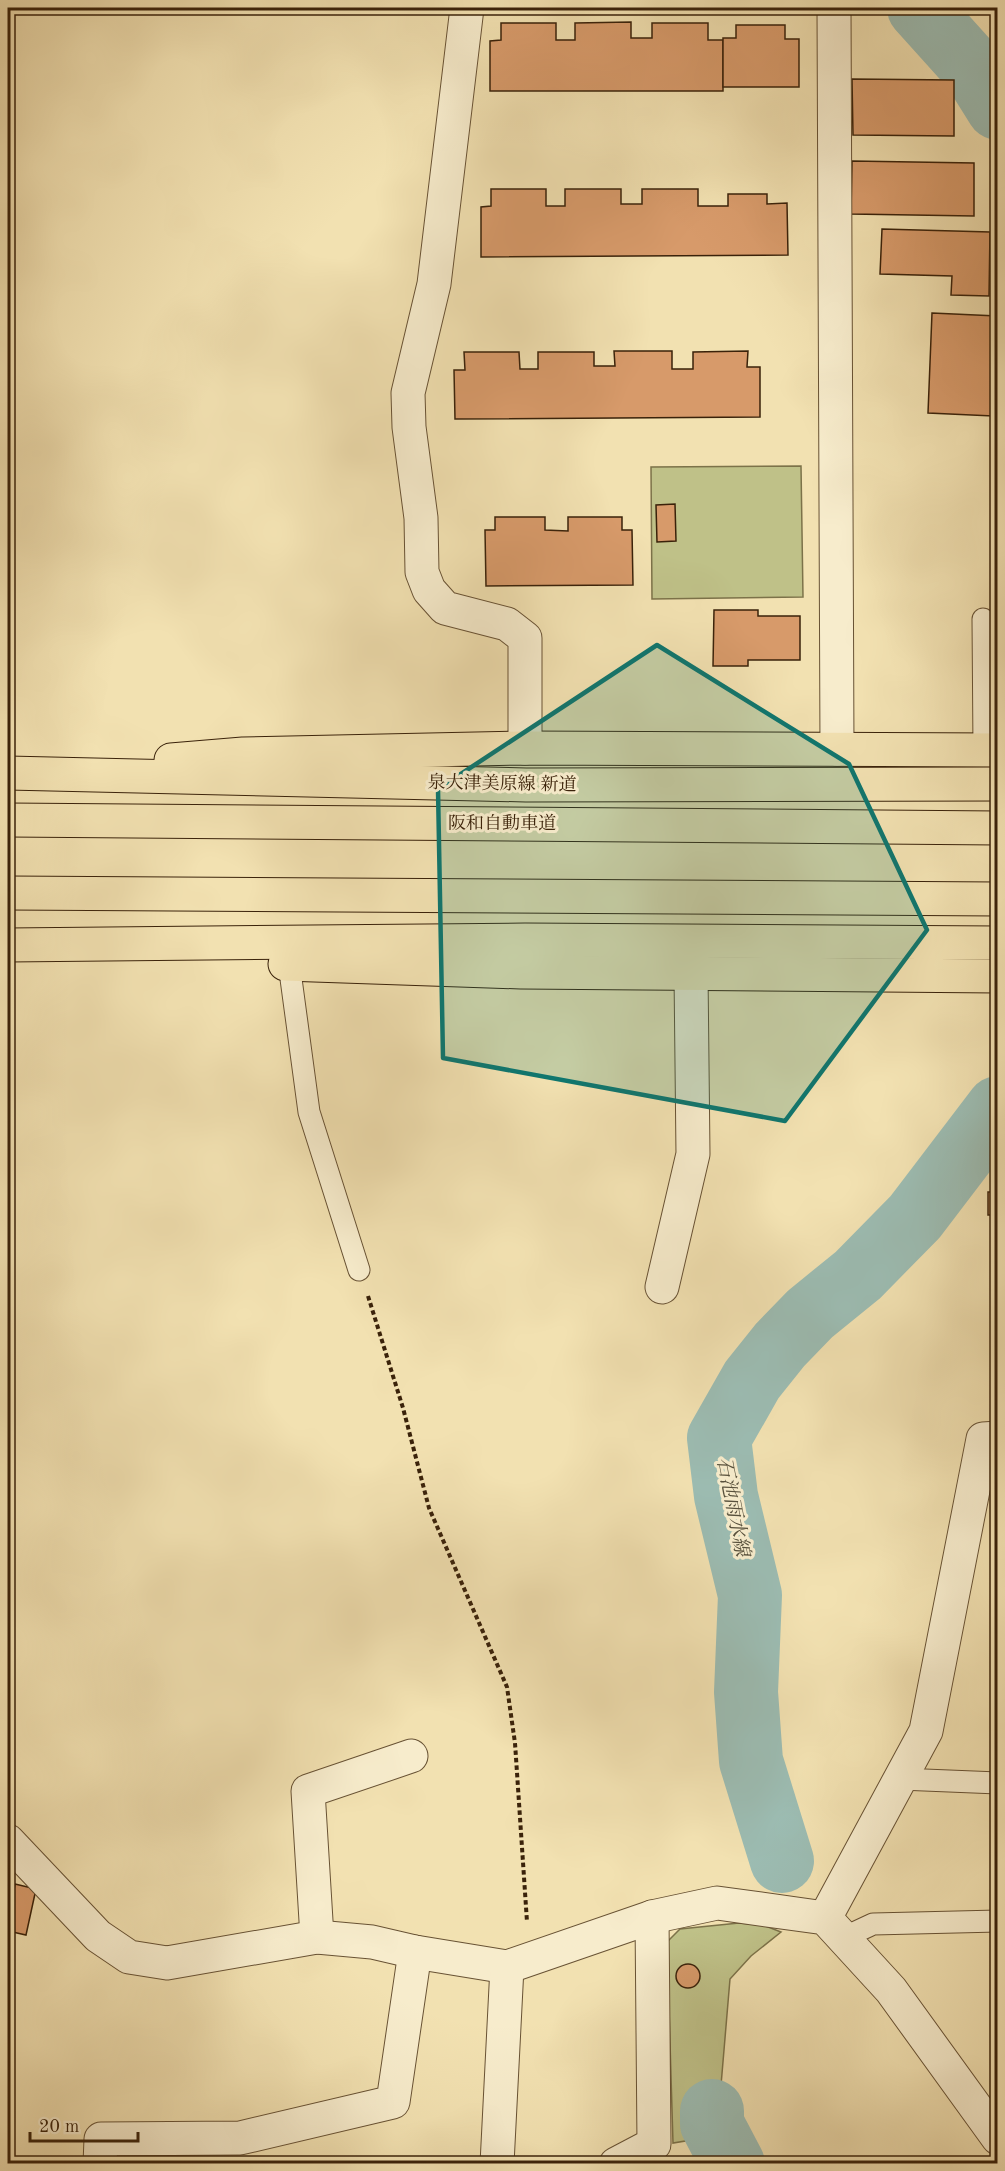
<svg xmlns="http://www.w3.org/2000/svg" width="1005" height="2171" font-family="'Old Standard TT','Noto Serif JP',serif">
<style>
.green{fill:#bfc188;stroke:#7c7249;stroke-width:1.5}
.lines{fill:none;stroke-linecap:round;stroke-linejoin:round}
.river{stroke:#9cbcb2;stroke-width:64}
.building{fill:#d79a6a;stroke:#3a220a;stroke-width:1.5}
.service-casing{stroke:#685234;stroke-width:23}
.minor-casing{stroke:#685234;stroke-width:35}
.primary-casing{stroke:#3a220a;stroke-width:35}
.motorway-casing{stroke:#3a220a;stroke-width:35}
.path{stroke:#3a220a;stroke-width:4;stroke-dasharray:4.5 3;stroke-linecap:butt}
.service{stroke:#f7eccc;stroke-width:21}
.minor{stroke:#f7eccc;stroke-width:33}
.primary{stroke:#f2e1b1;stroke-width:33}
.motorway{stroke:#f2e1b1;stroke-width:33}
.marked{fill:#0f766e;fill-opacity:0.2;stroke:#0f766e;stroke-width:4.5;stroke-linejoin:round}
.labels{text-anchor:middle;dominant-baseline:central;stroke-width:6;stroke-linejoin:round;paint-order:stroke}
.street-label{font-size:18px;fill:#3a220a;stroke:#f7eccc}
.water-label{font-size:20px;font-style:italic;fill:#57503c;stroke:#f7eccc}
</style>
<rect width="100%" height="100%" fill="#f2e1b1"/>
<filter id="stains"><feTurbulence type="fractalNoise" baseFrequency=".00333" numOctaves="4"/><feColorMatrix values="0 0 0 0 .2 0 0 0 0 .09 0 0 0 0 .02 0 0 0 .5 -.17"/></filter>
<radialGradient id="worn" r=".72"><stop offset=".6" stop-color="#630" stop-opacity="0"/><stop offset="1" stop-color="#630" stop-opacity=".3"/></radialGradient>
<g class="green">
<polygon points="801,466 803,597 652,599 651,467"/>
<polygon points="739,1923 763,1925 781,1932 751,1956 730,1979 719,2109 700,2108 697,2139 673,2143 667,1942 680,1929"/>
</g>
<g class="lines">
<g class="river">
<polyline points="919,8 973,68 998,108"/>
<polyline points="782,1861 751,1761 746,1692 750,1595 726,1496 719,1438 752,1380 780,1345 810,1314 858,1275 915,1217 998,1108"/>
<polyline points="712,2111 712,2124 733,2164"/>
</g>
</g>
<g class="building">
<polygon points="631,22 631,38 652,38 652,23 708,23 708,40 723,40 723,91 490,91 490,41 501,40 501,23 556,23 556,40 575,40 575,23"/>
<polygon points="736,25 785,25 785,39 799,39 799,87 723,87 723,38 736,38"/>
<polygon points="852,79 954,80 954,136 853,135"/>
<polygon points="852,161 974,163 974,216 851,214"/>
<polygon points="491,189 546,189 546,206 565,206 565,189 621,189 621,204 642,204 642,189 698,189 698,206 728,206 728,194 767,194 767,204 787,203 788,255 481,257 481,207 491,206"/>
<polygon points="882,229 990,232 989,296 951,295 952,276 880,274"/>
<polygon points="932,313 997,316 993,416 928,413"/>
<polygon points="614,351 672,351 672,369 693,369 693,352 748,351 747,367 760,367 760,417 455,419 454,370 465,370 464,352 519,352 520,369 538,369 538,352 594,352 594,366 615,366"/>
<polygon points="675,504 676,541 657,542 656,505"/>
<polygon points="495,517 545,517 545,530 568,531 568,517 622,517 622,530 632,530 633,585 486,586 485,530 495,530"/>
<polygon points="714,610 758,610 758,616 800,616 800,660 748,660 748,666 713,666"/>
<rect x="988" y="1192" width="10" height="23"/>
<polygon points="15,1884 36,1889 26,1935 8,1931 8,1905 11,1906"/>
<circle cx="688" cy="1976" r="12"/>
</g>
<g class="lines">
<defs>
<g id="service">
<polyline points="983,619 984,750"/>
<polyline points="289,964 309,1112 359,1270"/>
<polyline points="900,1779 998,1783"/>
<polyline points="843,1938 873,1924 998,1921"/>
</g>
<g id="minor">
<polyline points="467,8 434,284 408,393 409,427 421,518 422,572 429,590 445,608 507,624 525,638 525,748"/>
<polyline points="834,8 837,749"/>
<polyline points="662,1287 693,1154 691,973"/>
<polyline points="8,1841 98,1936 129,1957 167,1963 317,1937 372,1942 415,1952 507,1967 652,1917 717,1903 825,1918 891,1990 998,2138"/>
<polyline points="825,1918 926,1731 983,1439 998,1438"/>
<polyline points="317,1937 308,1791 411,1756"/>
<polyline points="100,2164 101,2139 240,2138 393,2102 415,1952"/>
<polyline points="497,2164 507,1967"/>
<polyline points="616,2164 654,2144 652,1917"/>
</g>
<g id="primary">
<polyline points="171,760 243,754 525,748 998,750"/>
<polyline points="8,773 526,785 998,784"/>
<polyline points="8,945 525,940 998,943"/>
<polyline points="285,964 521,972 998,976"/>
</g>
<g id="motorway">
<polyline points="8,820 998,828"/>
<polyline points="8,893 998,899"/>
</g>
</defs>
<use href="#service" class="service-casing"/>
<use href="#minor" class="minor-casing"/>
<use href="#primary" class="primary-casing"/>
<use href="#motorway" class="motorway-casing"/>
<polyline class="path" points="368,1296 403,1408 429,1508 507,1687 515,1743 527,1922"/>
<use href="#service" class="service"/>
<use href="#minor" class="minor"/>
<use href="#primary" class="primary"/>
<use href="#motorway" class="motorway"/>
</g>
<path class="marked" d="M657 645 849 764 927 930 785 1121 443 1058 438 789Z"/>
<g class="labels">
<g class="street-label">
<text transform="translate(502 784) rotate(1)">泉大津美原線 新道</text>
<text x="502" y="824">阪和自動車道</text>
</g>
<g class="water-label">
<text transform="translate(732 1507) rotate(79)">石池雨水線</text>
</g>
</g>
<rect width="1005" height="2171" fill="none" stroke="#f2e1b1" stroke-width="30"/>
<rect x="9" y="9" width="987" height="2153" fill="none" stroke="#3a220a" stroke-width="3"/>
<rect x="15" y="15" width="975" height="2141" fill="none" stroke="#3a220a" stroke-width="1.5"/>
<path d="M30 2132v9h108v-9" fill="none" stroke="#3a220a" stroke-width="3"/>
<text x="39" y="2132" font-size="18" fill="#3a220a" stroke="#f7eccc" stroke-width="4.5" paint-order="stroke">20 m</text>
<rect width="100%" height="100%" filter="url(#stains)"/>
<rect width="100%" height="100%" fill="url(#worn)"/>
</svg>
